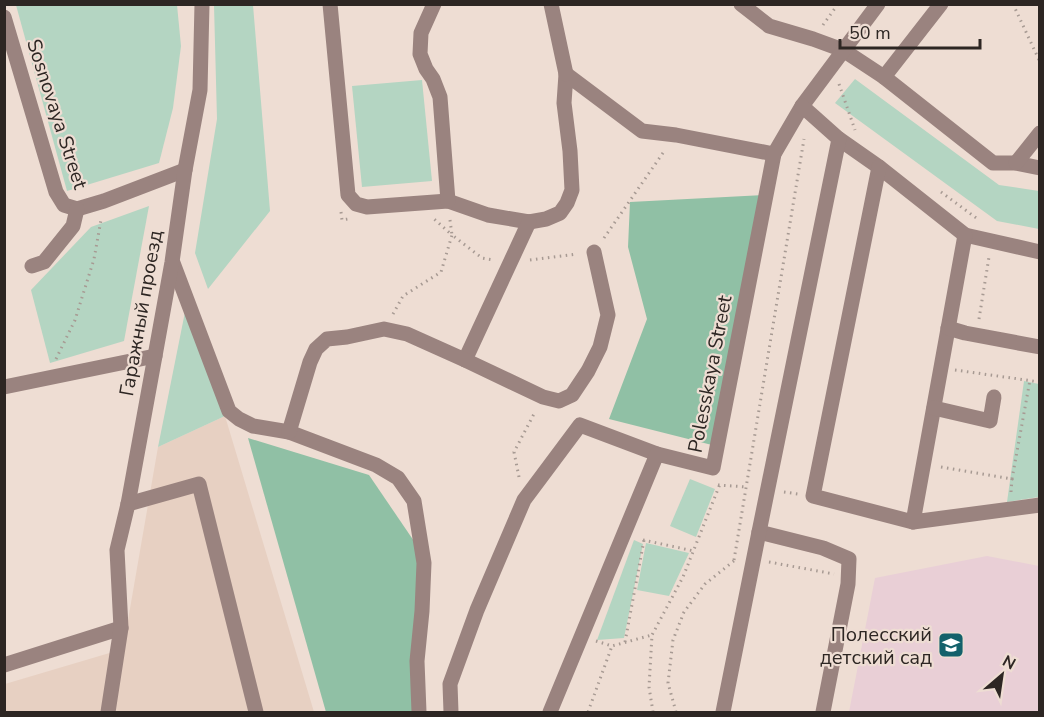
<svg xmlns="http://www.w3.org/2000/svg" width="1044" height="717" font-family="'Nunito Sans',sans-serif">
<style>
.built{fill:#e7d0c2}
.education{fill:#e9cfd6}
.green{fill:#b4d5c2}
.forest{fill:#90c0a5}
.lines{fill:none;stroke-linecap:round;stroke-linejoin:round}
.path{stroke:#a79a93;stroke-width:3;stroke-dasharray:1.5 4.5;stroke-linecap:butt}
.minor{stroke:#9a837f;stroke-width:15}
.labels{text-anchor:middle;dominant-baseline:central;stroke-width:4.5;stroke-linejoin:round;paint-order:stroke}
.street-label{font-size:20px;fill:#2d2623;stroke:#eeddd3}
.poi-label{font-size:20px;fill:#2d2623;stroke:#eeddd3;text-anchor:end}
</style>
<rect width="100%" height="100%" fill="#eeddd3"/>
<polygon class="built" points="225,416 314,712 5,712 5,684 123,649 158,447"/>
<polygon class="education" points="987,556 1039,566 1039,712 849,712 875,578"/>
<g class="green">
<polygon points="16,5 177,5 181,46 173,108 159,163 67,191"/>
<polygon points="214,5 253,5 270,211 208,289 195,253 217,119"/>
<polygon points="855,79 999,185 1039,191 1039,229 997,221 835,103"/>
<polygon points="422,80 432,181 362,187 352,86"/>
<polygon points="149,206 124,341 50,363 31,290 91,227"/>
<polygon points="186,307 225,416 158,447"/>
<polygon points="1024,381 1039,384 1039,497 1007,502"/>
<polygon points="690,479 715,489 696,537 670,526"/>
<polygon points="634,540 643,544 624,638 597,640"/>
<polygon points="646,543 689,553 669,596 637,590"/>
</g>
<g class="forest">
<polygon points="765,195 712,445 609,419 647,319 628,247 630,202"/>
<polygon points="248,438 369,475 418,547 423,712 326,712"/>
</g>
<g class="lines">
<g class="path">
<polyline points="1013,4 1040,62"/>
<polyline points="823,25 838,4"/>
<polyline points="839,84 855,130"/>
<polyline points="941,192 979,220"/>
<polyline points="341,212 342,220 348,219"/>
<polyline points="450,220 452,235 482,258 494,260"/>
<polyline points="604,238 665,150"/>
<polyline points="530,260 577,254"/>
<polyline points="393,314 403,296 441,272 452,235 434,219"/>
<polyline points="979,319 989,257"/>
<polyline points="56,359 75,320 94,259 101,220"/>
<polyline points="955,370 1040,382"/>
<polyline points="941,467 1012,479 1030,380"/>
<polyline points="519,477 514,452 535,412"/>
<polyline points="718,485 747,487"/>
<polyline points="784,492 798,494"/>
<polyline points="1011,492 1012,479"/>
<polyline points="643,540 694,551"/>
<polyline points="734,560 804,139"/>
<polyline points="769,562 834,574"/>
<polyline points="596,641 612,646 652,635"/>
<polyline points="625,642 644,540"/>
<polyline points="588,712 612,646"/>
<polyline points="653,712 649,687 652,635 683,577 720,484"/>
<polyline points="676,712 668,683 673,640 684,612 705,584 735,560"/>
</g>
<g class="minor">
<polyline points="330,4 348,195 356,204 367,207 448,201 488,215 529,222 546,219 560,213 567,203 572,190 570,151 564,103 566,74 642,131 676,135 774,154"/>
<polyline points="434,4 421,33 420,54 426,69 433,79 440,97 448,201"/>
<polyline points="551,4 566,74"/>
<polyline points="741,4 769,26 813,39 843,50 884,77 993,163 1016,163 1040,168"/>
<polyline points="4,17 56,192 64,205 77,209 104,201 185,170"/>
<polyline points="884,77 941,4"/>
<polyline points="839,139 879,167 965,235 1040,252"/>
<polyline points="1016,163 1040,133"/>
<polyline points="879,167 813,496 913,522"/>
<polyline points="965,235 913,522 1040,505"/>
<polyline points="173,263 229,411 239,419 253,426 289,432 376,465 398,478 414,501 424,563 422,611 417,661 419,712"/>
<polyline points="32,266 44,262 73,226 77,209"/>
<polyline points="948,328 965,333 1040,347"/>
<polyline points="465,360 529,222"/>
<polyline points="4,387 155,356"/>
<polyline points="934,408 990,421 994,397"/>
<polyline points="289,432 310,362 316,349 327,339 347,337 384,329 407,334 465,360 543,397 559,401 572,395 588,371 600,347 608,315 594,252"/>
<polyline points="128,504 199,484 256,712"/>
<polyline points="759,532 823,548 849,559 848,584 823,712"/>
<polyline points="4,665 121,628"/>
<polyline points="108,712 121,628 117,550 128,504 155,356 172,262 185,170 200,90 202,4"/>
<polyline points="451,712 450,684 477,610 524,500 580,425 657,454"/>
<polyline points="550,712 657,454 713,468 774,154 802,106 878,4"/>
<polyline points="723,712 759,532 839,139 802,106"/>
</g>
</g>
<defs>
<symbol id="school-square" viewBox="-11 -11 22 22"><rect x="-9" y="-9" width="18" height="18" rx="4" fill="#13616b" stroke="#eeddd3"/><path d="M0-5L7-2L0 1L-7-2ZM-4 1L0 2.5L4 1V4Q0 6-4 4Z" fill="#fff"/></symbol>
</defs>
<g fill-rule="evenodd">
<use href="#school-square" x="936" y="630" width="30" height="30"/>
</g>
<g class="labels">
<g class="street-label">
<text transform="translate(57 114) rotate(72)">Sosnovaya Street</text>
<text transform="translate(141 313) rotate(-80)">Гаражный проезд</text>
<text transform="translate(710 374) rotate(-79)">Polesskaya Street</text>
</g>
<g class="poi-label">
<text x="932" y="634">Полесский<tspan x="932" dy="23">детский сад</tspan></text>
</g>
</g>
<rect width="1044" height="717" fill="none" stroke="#2d2623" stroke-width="12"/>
<g transform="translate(1002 675) rotate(29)" stroke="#eeddd3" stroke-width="4.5" paint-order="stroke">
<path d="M0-4.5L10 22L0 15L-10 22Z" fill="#2d2623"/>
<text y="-9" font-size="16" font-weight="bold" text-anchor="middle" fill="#2d2623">N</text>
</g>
<path d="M840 39v9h140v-9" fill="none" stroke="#2d2623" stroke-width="3"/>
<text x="849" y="39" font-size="18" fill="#2d2623" stroke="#eeddd3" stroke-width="4.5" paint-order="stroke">50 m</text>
</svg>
